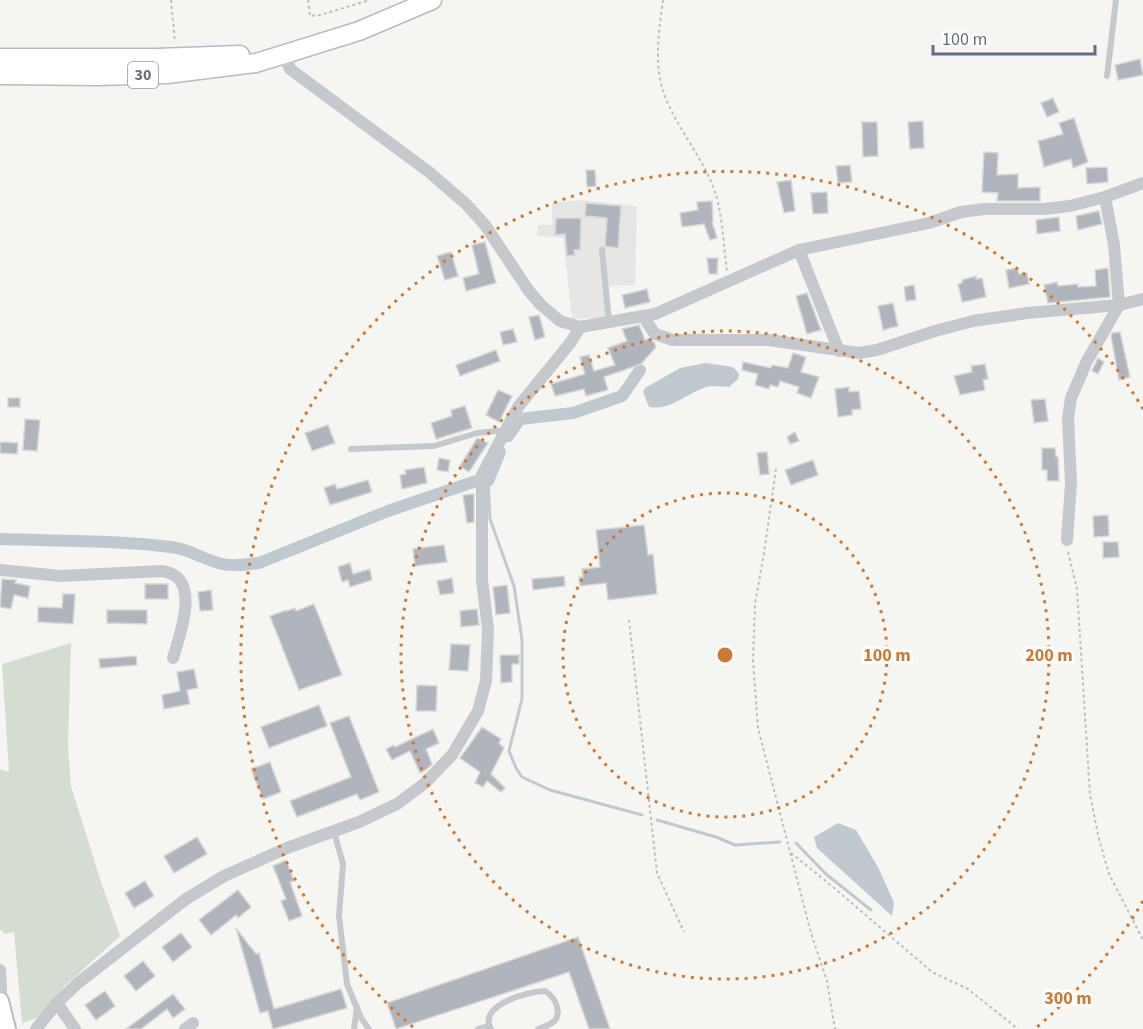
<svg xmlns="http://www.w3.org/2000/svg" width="1143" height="1029" font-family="'Source Sans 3',sans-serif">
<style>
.built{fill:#e6e6e5}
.green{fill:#d5ddd3}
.water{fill:#c1c9d0}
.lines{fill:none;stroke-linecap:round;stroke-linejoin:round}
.stream{stroke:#c1c9d0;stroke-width:3}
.canal{stroke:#c1c9d0;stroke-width:12}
.building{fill:#b0b4bc;stroke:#d7d7d5;stroke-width:1.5}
.secondary-casing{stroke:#babcc2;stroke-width:20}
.primary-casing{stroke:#b8babf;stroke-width:21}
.path{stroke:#bcbec1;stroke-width:2;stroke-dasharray:3 3;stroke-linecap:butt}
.lane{stroke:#c5c8cc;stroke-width:6}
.street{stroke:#c5c8cc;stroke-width:12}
.secondary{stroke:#fff;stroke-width:16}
.primary{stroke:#fff;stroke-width:18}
.ring{fill:none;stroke:#cf7832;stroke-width:3;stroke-dasharray:3 6}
.labels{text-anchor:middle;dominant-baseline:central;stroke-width:6;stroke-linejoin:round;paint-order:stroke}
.shield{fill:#fff;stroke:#929aa9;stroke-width:1.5}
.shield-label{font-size:16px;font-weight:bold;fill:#636e84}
.centre{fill:#cf7832;stroke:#fff;stroke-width:3}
.ring-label{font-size:18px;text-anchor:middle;font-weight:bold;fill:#cf7832;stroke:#fff;stroke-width:6;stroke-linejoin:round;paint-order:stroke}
</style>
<rect width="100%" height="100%" fill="#f5f6f2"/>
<polygon class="built" points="582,200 637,206 635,285 609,286 612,318 572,319 563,238 537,236 538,225 552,225 552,203"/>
<polygon class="green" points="71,643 68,747 71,786 101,882 120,936 65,986 37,1018 22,1023 14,932 5,934 0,929 0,769 9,772 2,664"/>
<g class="water">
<path d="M706 363 733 367 739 374 738 379 729 387C721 387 712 385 704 388 686 394 670 411 649 407L643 392 645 388 680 368Z"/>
<polygon points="838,823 856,830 879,869 894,903 892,916 817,848 814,837"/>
</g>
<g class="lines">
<g class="stream">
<polyline points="488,481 490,519 514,586 522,640 522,699 509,751 516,768 522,777 550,790 642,815"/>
<polyline points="657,820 716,837 735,845 780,842"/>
<polyline points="796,843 826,874 871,910"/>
</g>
<g class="canal">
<polyline points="508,436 520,419 573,413 622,396 640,370"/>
<polyline points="488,481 500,452"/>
<path d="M0 539C57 541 114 540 171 547 191 549 203 560 222 564 234 567 247 564 259 563L388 511 476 481"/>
</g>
</g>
<g class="building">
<polygon points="1140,59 1143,75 1118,80 1115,65"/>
<polygon points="1053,98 1059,112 1047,117 1041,103"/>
<polygon points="1074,118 1088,162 1073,168 1071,159 1044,167 1038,141 1063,134 1059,123"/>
<polygon points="923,121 924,148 910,149 908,122"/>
<polygon points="862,122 877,122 878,156 863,157"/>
<polygon points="984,152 998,153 997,175 1018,174 1018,188 1040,187 1040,201 997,201 998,193 982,192"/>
<polygon points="850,165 852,182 838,183 836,166"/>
<polygon points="1107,167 1108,182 1087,184 1086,168"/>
<polygon points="586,170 595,170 596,186 587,187"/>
<polygon points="791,180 795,211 784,213 777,182"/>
<polygon points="827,192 828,213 813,214 811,193"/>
<polygon points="712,201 713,221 712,222 717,238 710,240 704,224 682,227 680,213 698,210 697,202"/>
<polygon points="586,203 621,206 618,248 605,246 607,218 585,216"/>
<polygon points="1099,211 1102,224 1078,230 1076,216"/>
<polygon points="1059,217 1060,231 1037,234 1036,220"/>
<polygon points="556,218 581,218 580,250 574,250 575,255 567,256 565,234 555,235"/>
<polygon points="485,242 496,283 466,291 463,278 479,274 472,245"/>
<polygon points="451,252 458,276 445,280 437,256"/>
<polygon points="707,258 718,258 717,274 709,274"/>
<polygon points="1017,268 1019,274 1027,273 1029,284 1009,288 1006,270"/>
<polygon points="1108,268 1110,297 1048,303 1044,285 1057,282 1058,286 1078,284 1078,287 1096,286 1095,270"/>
<polygon points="976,276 976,279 982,278 986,297 962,302 958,284 962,283 962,280"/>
<polygon points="914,285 916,300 906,301 904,287"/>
<polygon points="647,289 650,302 625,308 622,295"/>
<polygon points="807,293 821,330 807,334 796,296"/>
<polygon points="893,303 898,326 883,330 878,306"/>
<polygon points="539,315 545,337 535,340 529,317"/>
<polygon points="639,325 645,340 648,339 654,342 656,347 641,364 604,377 608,390 586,396 584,389 555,396 551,384 585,374 580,357 589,355 594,371 615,365 608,348 627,341 622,329"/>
<polygon points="513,329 517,342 503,345 500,332"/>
<polygon points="1120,332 1130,377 1119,380 1111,336 1112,333"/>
<polygon points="496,350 500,361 460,376 456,365"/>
<polygon points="793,353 806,357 801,372 819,377 811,398 797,393 799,387 780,381 778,387 770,385 769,389 755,385 758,374 742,370 743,362 771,368 772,365 788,368"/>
<polygon points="1098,358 1104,362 1098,374 1092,371"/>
<polygon points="985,364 988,379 983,380 985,390 960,395 954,376 972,372 971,366"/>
<polygon points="849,387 849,392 859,391 861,409 852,410 852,415 838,417 835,389"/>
<polygon points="498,390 512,396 499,422 486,415"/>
<rect x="8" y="398" width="12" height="9"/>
<polygon points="1045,399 1048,421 1034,423 1031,400"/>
<polygon points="465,406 472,428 436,439 431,423 452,416 451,410"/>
<polygon points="25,419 40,420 37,451 23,450"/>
<polygon points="328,425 335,443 312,451 305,433"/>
<polygon points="795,432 799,441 790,444 787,437"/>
<polygon points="477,438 488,443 469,472 460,466"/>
<polygon points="0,442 18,443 17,454 0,453"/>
<polygon points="1042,448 1055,448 1056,457 1058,457 1059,481 1047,481 1047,470 1042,470"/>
<polygon points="767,452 769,474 760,475 757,453"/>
<polygon points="439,458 450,460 448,472 437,470"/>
<polygon points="813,460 818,475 791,485 785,470"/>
<polygon points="424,467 427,483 402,489 400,475 406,474 405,470"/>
<polygon points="368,480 372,492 330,505 324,488 335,484 337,489"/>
<polygon points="474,494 474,522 467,523 463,495"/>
<polygon points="1108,515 1109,536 1094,537 1093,516"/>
<polygon points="644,525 648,555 653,554 657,594 608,600 606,583 580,586 579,577 583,577 582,569 600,567 596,530"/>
<polygon points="1103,542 1118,542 1119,557 1103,558"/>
<polygon points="444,545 447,562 415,566 413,549"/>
<polygon points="350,563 353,574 370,569 372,580 350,587 348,580 342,582 338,567"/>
<polygon points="564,576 565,586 533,590 532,579"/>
<polygon points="452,578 454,593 440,595 437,581"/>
<polygon points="2,579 16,580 15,583 30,586 28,598 14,595 11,609 0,607"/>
<rect x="145" y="584" width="23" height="15"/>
<polygon points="507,585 510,613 496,615 493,587"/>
<polygon points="211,590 213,610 200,611 198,592"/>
<polygon points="63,594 75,594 73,624 38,622 38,607 62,608"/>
<polygon points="314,604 342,675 299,690 270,616 287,610 287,611 295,608 296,611"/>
<polygon points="477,609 479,625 461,627 460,611"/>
<polygon points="107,610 147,610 147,624 107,623"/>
<polygon points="451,644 470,645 468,671 449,670"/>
<polygon points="500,655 519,655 519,664 512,664 512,682 501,683"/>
<polygon points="136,656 137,665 100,668 99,659"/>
<polygon points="194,669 198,688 187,690 190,704 164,709 162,695 180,691 177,672"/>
<polygon points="417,685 437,686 436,711 416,711"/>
<polygon points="319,705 327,726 269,748 261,727"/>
<polygon points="349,716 379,792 360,800 357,794 297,817 290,801 351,777 330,723"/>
<polygon points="482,727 501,739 499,743 504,748 491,774 505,788 501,792 487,781 483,787 475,783 480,772 460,758"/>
<polygon points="433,729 439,743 426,749 432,764 426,770 420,773 410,751 392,760 386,749 394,745 395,747"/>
<polygon points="270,762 281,792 263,799 251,769"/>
<polygon points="197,837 207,854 174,873 164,856"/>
<polygon points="286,860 294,881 290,882 302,916 289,921 281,901 286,899 273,866"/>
<polygon points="145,881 154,896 134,908 125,893"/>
<polygon points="238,890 251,907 238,918 236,915 211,935 199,920"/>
<polygon points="236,928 256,954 259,953 274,1009 341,989 347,1008 273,1029 268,1011 260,1013"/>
<polygon points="181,933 192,947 173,962 162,947"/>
<polygon points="578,937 610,1029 589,1029 569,972 396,1029 387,1003"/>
<polygon points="143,961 155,976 136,991 124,976"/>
<polygon points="105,991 115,1006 96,1020 85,1005"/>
<polygon points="173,994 185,1009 173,1018 167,1009 141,1029 126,1029"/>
</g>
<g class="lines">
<defs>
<polyline id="secondary" points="0,1001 7,1029"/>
<g id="primary">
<polyline points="0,58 157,58 240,55"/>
<polyline points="0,75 97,76 167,74 256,63 359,31 432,0"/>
</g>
</defs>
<use href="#secondary" class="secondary-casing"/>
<use href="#primary" class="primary-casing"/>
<g class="path">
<polyline points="171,0 175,42"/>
<polyline points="308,0 310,16 320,15 370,0"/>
<path d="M663 0C659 30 654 62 663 91 675 126 701 154 714 189 723 214 723 244 727 271"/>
<polyline points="776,469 764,553 755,604 753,660 758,728 811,933 827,981 835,1029"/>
<polyline points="1068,552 1077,589 1090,795 1099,839 1109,874 1143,940"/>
<polyline points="629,620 657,873 684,932"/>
<polyline points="791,853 833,887 932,972 968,989 1018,1029"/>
</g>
<g class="lane">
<polyline points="1107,76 1116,0"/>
<polyline points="602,250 609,323"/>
<polyline points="351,449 434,446 477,433 506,430"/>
<polyline points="334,832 343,864 339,916 347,984 361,1018 369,1029"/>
<polyline points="354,1029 357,1007"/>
<polyline points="478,1029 489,1026"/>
<path d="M491 1029C477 1005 529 991 545 991 554 996 561 1009 556 1019 552 1025 544 1027 538 1029"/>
</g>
<g class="street">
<polyline points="284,54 290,69 429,172 466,204 485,225 529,291 541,305 560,321 580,327 655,314 799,250 929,223 961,212 984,209 1044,209 1070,206 1105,197 1143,183"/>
<polyline points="799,250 839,351"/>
<polyline points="644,318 655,334 673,340 769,340 859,353 877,350 935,331 973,321 1027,313 1119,305 1143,299"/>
<polyline points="1067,540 1071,483 1068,418 1071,398 1087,361 1119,305 1114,245 1105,197"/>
<path d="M0 570 61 576 161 571C203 575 180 634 173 658"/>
<polyline points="0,970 2,1008"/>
<polyline points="57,1003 75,1029"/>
<polyline points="36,1029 57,1003 78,983 186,899 224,876 287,848 359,822 397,804 425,783 452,755 478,711 486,681 488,629 482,580 482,475 518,407 571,342 580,327"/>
<polyline points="185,1029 193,1023"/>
</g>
<use href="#secondary" class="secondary"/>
<use href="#primary" class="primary"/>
</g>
<g class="ring">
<circle cx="725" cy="655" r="162"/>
<circle cx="725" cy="655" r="324"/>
<path d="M1143 901A485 485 0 0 1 1037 1027M413 1027A485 485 0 1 1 1143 409"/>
</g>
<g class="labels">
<rect class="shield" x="128" y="62" width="30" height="26" rx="4.5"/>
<g class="shield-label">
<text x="143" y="75">30</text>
</g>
</g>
<circle cx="725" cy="655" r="9" class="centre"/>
<g class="ring-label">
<text x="887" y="661">100 m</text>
<text x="1049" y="661">200 m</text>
<text x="1068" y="1004">300 m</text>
</g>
<path d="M933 45v9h162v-9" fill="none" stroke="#636e84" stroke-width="3"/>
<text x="942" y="45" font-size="18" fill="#636e84" stroke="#ffffff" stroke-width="4.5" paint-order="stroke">100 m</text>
</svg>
